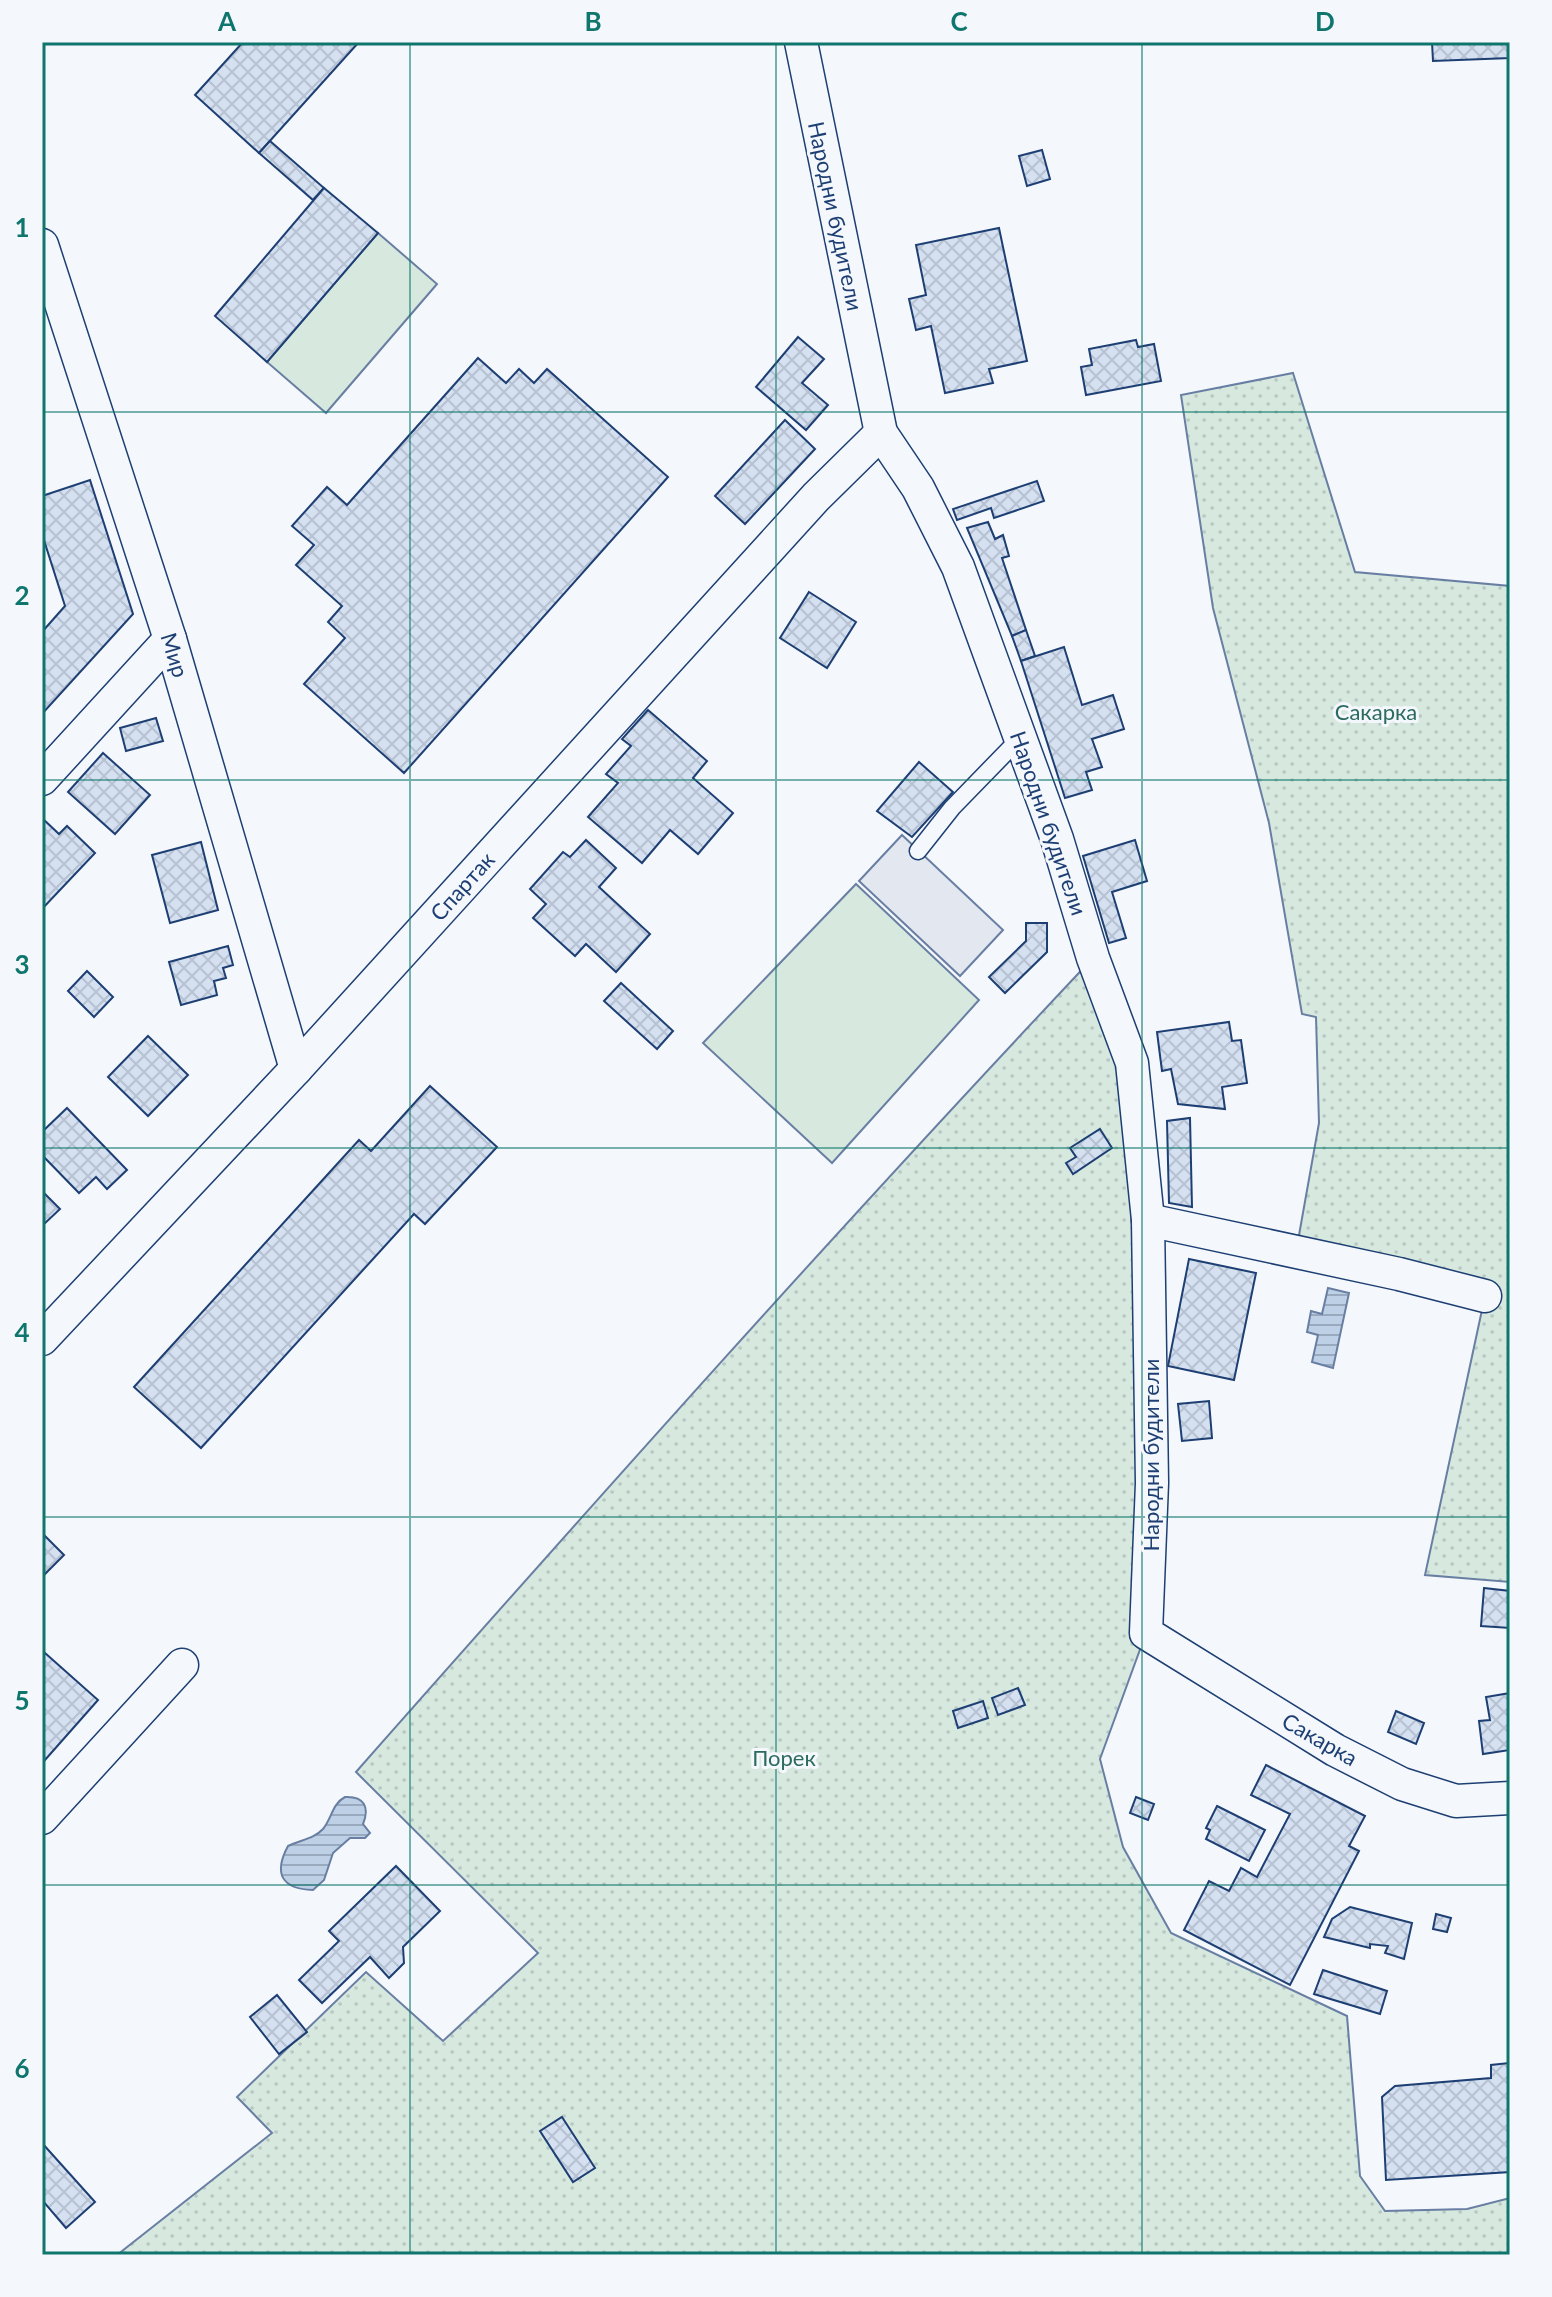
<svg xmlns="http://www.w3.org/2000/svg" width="1552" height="2297" font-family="Lato,sans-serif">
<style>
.park{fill:url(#park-dots);stroke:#687fa3;stroke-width:2}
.pitch{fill:#d7e8df;stroke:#687fa3;stroke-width:2}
.parking{fill:#e3e8f0;stroke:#687fa3;stroke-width:2}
.water{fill:url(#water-rules);stroke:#687fa3;stroke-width:2}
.building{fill:url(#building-cross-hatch);stroke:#1d3f73;stroke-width:2}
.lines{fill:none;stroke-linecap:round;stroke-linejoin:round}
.service-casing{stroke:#1d3f73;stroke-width:19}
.minor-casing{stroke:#1d3f73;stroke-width:35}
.service{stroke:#f4f7fb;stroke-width:16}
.minor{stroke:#f4f7fb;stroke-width:32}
.grid{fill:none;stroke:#0f766e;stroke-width:2;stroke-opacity:0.55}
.labels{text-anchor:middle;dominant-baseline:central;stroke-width:6;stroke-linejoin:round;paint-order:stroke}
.street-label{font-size:22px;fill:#1d3f73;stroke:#f4f7fb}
.park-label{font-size:22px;fill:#2c6c60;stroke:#f4f7fb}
.neatline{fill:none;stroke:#0f766e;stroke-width:3}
.grid-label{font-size:26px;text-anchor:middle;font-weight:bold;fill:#0f766e}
</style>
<defs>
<pattern id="park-dots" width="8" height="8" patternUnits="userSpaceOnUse" patternTransform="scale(2)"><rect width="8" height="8" fill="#d7e8df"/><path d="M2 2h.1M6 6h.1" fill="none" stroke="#b8c8c3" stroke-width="1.8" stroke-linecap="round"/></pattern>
<pattern id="water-rules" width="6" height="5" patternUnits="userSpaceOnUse" patternTransform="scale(2)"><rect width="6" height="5" fill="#bed0e5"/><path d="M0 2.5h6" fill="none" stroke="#9aaabe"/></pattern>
<pattern id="building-cross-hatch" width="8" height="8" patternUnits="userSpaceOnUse" patternTransform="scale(2)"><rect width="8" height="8" fill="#d5e0f0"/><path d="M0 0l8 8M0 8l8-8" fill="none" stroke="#b6c1d1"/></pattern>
</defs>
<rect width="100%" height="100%" fill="#f4f7fb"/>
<g class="park">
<polygon points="1293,373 1355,572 1510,586 1510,1582 1425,1575 1485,1296 1296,1252 1319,1123 1316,1017 1302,1014 1269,823 1213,608 1181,395"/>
<path d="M1093 958 1132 1063 1146 1633 1100 1759 1123 1847 1171 1933 1347 2016 1360 2176 1385 2211 1467 2209 1510 2198V2255H117L272 2133 237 2097 366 1972 443 2041 538 1953 356 1772C598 1498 841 1225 1093 958Z"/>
</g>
<g class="pitch">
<polygon points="378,233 437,284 326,413 267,362"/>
<polygon points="856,884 979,1000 832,1163 703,1043"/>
</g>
<polygon class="parking" points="902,835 1003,930 960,976 859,881"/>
<g class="water">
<polygon points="1328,1288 1349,1293 1333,1368 1312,1362 1318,1335 1307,1332 1311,1311 1322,1314"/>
<path d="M345 1797C364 1796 370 1807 363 1824L370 1833 365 1838H350L333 1853 324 1880 313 1890C282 1889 273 1874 288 1846 300 1840 314 1839 323 1829 332 1818 332 1804 345 1797Z"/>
</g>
<g class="building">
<polygon points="243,42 359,42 259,153 195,95"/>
<polygon points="1432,42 1510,42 1510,58 1433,61"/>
<polygon points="270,141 324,188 313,200 259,153"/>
<polygon points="1042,150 1050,179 1027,186 1019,156"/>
<polygon points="324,188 378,233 267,362 215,316"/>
<polygon points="999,228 1027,361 989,369 993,383 945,393 931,326 916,330 909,299 926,295 916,245"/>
<polygon points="798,337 824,359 802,383 828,405 806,430 756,387"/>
<polygon points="1136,340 1138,347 1154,344 1161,381 1086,395 1081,367 1092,365 1089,349"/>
<polygon points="478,358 506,383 519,369 534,383 547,369 668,477 404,773 304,684 345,638 328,622 342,606 296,565 314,545 292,526 327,487 347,505"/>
<polygon points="785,420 815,449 745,524 715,496"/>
<polygon points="90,480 133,614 42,714 42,632 65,606 42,534 42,496"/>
<polygon points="1037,481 1044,501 994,518 991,508 957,520 953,509"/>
<polygon points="988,522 995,539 1003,535 1009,556 1002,558 1026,630 1012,636 967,528"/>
<polygon points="809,592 856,622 827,668 780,638"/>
<polygon points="1026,630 1035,656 1021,661 1012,636"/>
<polygon points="1064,647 1082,705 1113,695 1124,729 1092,739 1102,767 1086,772 1092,790 1065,798 1021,661"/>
<polygon points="648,710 707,761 693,778 733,813 698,854 670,830 642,863 588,817 618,783 606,774 631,746 622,739"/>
<polygon points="156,718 163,741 126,751 120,728"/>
<polygon points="103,753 150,795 115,834 68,792"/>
<polygon points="919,762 953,792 912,837 877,811"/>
<polygon points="42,818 59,834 67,826 95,853 42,909"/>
<polygon points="586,840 616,868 599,887 650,934 616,972 586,944 575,956 533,918 546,904 530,889 563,852 570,857"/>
<polygon points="1135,840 1147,881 1112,892 1126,938 1109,943 1083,856"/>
<polygon points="201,842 218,910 170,923 152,855"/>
<polygon points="1026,923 1047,923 1047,952 1005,993 989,977 1026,941"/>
<polygon points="228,946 233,965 223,968 226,978 214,981 217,995 181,1005 169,962"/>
<polygon points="87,971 113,997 94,1017 68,991"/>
<polygon points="621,983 673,1031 657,1049 604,1001"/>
<polygon points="1229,1022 1232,1041 1241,1040 1247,1083 1222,1087 1225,1109 1178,1104 1171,1069 1162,1071 1157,1032"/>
<polygon points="148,1036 188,1075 148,1116 108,1077"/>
<polygon points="430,1086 497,1147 425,1224 414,1214 201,1448 134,1387 359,1140 371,1151"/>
<polygon points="67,1108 127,1170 107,1189 96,1177 79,1193 42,1155 42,1132"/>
<polygon points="1190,1118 1192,1207 1169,1203 1167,1121"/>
<polygon points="1100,1129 1112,1148 1073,1174 1066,1163 1076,1157 1070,1148"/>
<polygon points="42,1191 60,1209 42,1226"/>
<polygon points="1189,1259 1256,1273 1234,1380 1168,1366"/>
<polygon points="1209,1401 1212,1438 1182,1441 1178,1404"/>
<polygon points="42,1533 64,1555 42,1577"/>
<polygon points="1484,1588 1510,1591 1510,1628 1481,1626"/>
<polygon points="45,1653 98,1700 45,1760 42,1757 42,1656"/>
<polygon points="1018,1688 1025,1705 998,1715 992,1698"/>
<polygon points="1510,1693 1510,1750 1483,1754 1479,1721 1490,1720 1486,1697"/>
<polygon points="983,1701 988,1718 958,1728 953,1711"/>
<polygon points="1396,1711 1424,1723 1416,1744 1388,1732"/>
<polygon points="1266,1765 1365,1816 1349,1846 1359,1851 1290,1985 1184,1930 1209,1881 1229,1891 1241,1868 1257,1877 1290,1814 1251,1795"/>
<polygon points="1136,1797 1154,1804 1148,1820 1130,1813"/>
<polygon points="1217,1806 1265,1830 1249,1861 1206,1839 1210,1830 1206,1828"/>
<polygon points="396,1866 440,1911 403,1947 404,1963 389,1978 370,1957 322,2003 299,1980 339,1941 329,1931"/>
<polygon points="1350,1907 1412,1923 1404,1959 1385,1953 1388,1946 1370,1944 1370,1948 1324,1937 1332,1919"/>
<polygon points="1436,1914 1451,1918 1447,1932 1433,1929"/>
<polygon points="1323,1970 1387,1991 1380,2014 1314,1994"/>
<polygon points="277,1995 307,2032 279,2054 250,2017"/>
<polygon points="1509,2063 1510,2172 1386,2180 1382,2097 1395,2086 1491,2078 1491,2065"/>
<polygon points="562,2117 595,2168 573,2182 540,2131"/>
<polygon points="42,2143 95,2202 66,2228 42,2200"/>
</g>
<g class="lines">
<defs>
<polyline id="service" points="918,851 952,808 1021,737"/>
<g id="minor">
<polyline points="801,42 881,433 918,488 958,567 1057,839 1093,958 1132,1063 1148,1220 1152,1483 1146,1633 1335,1750 1402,1784 1456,1801 1510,1798"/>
<polyline points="42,245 170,639 296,1069"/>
<polyline points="42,779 170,639"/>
<polyline points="1148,1220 1399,1274 1485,1296"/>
<polyline points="42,1339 296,1069 816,497 881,433"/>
<polyline points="42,1818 182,1665"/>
</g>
</defs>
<use href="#service" class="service-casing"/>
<use href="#minor" class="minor-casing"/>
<use href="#service" class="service"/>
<use href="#minor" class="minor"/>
</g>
<path class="grid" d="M410 42V2255M776 42V2255M1142 42V2255M42 412H1510M42 780H1510M42 1148H1510M42 1517H1510M42 1885H1510"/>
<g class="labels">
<g class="street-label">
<text transform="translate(836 216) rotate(78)">Народни будители</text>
<text transform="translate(175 655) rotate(73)">Мир</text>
<text transform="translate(1049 823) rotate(71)">Народни будители</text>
<text transform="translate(462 886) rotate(-48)">Спартак</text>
<text transform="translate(1150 1455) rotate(-90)">Народни будители</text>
<text transform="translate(1320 1739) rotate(30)">Сакарка</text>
</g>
<g class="park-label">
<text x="1376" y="711">Сакарка</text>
<text x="784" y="1757">Порек</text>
</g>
</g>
<rect width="1552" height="2297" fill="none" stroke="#f4f7fb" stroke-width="88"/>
<rect x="44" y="44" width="1464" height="2209" class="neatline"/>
<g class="grid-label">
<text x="227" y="31">A</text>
<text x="593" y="31">B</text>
<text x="959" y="31">C</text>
<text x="1325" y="31">D</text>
<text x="22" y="237">1</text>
<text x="22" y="605">2</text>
<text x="22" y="974">3</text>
<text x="22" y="1342">4</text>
<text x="22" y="1710">5</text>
<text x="22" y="2078">6</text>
</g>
</svg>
